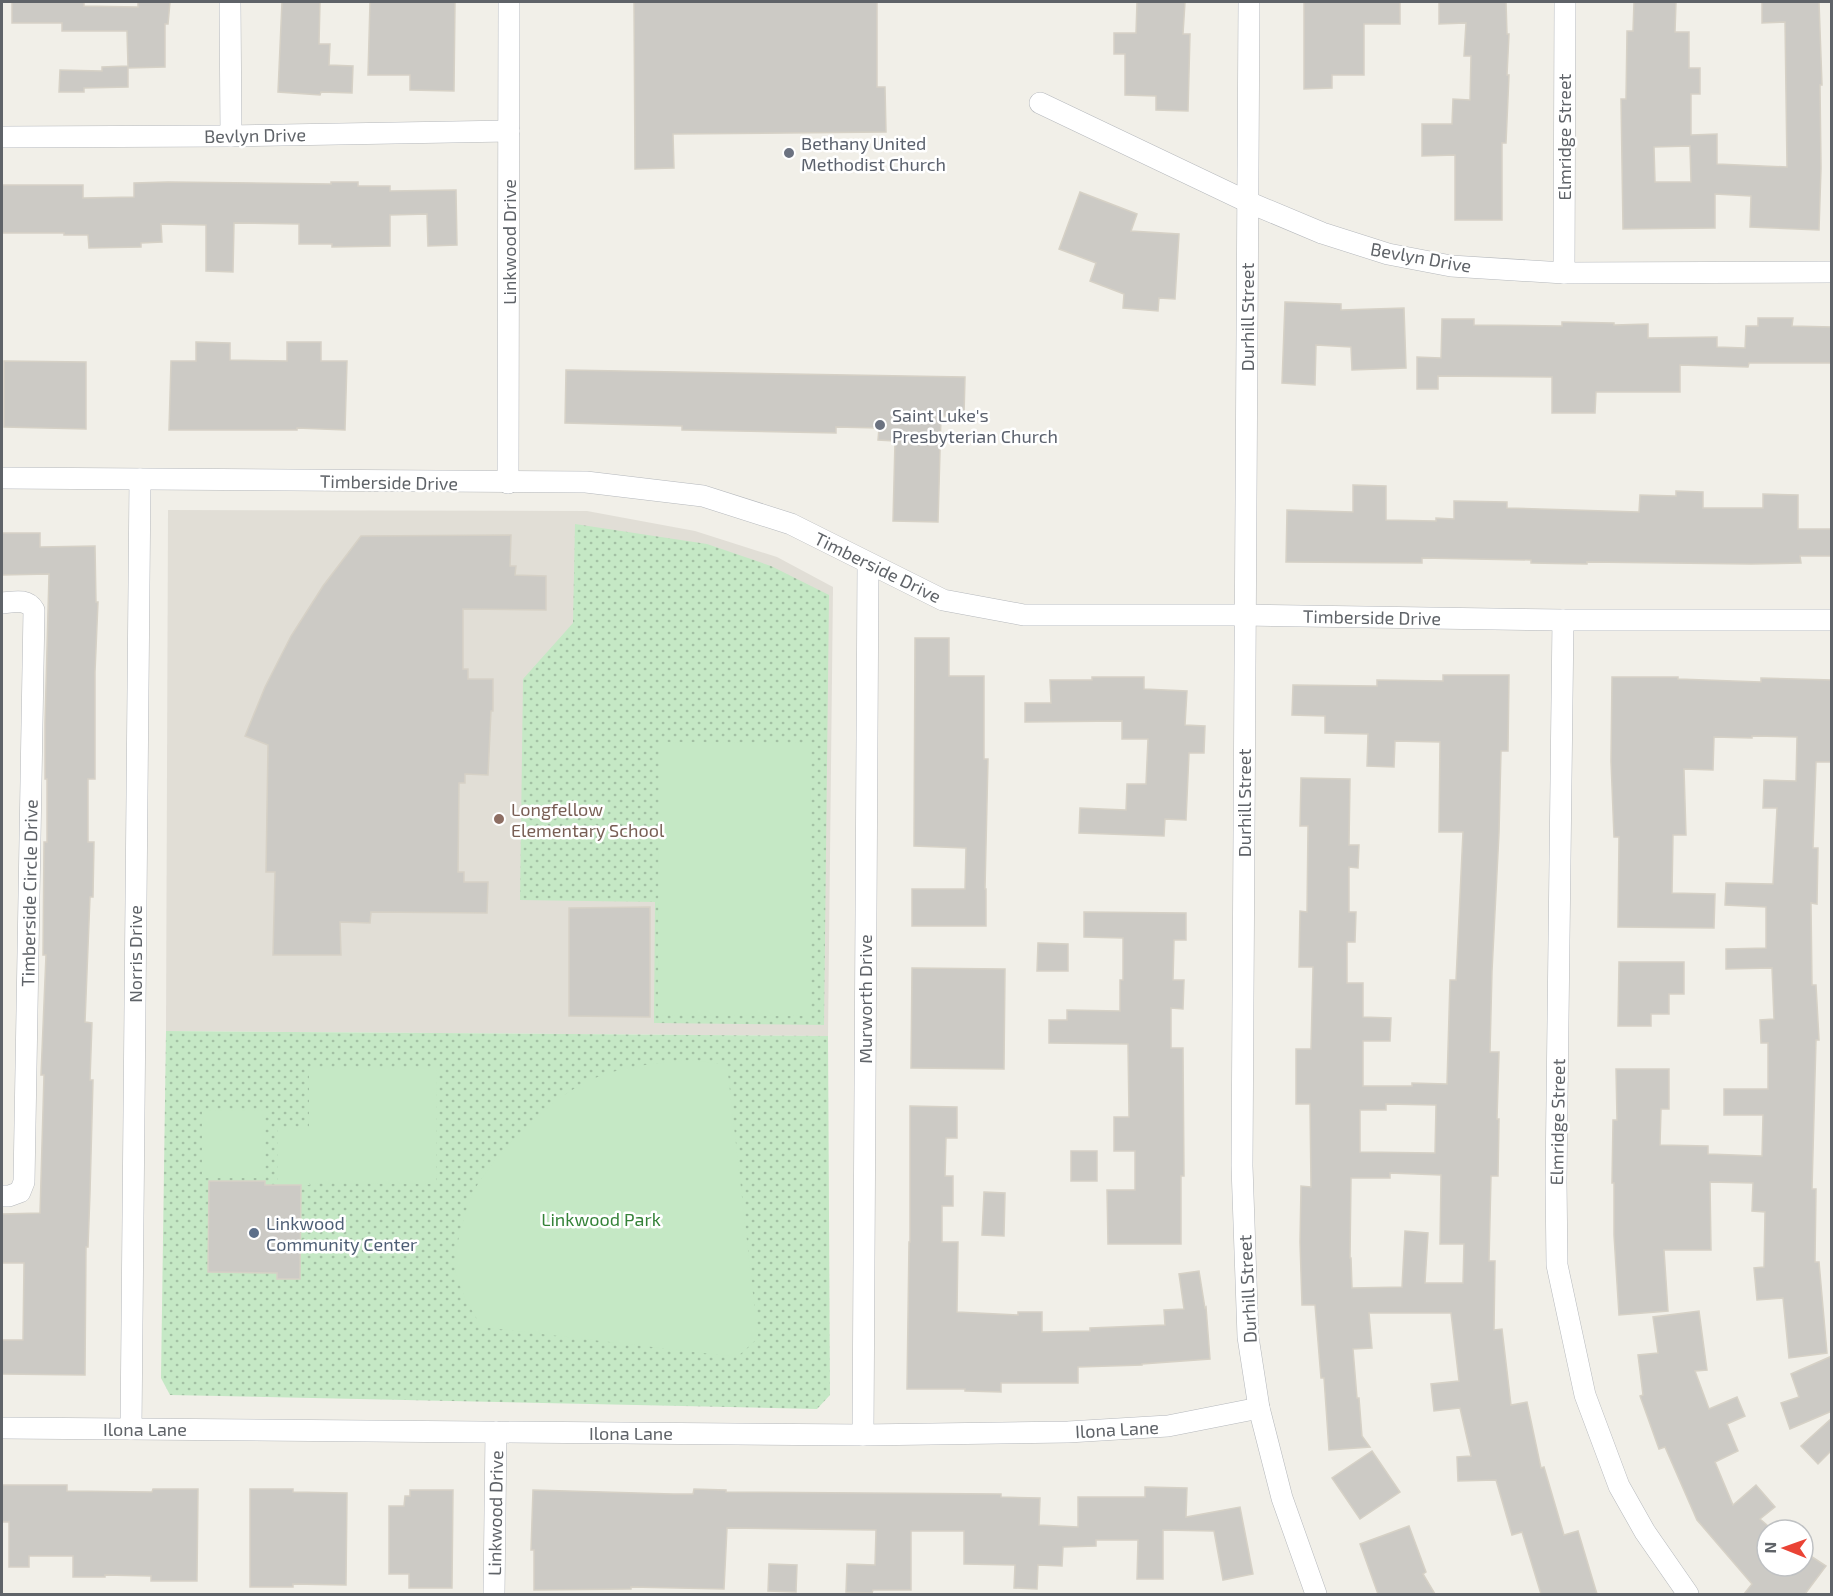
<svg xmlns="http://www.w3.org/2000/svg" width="1833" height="1596" font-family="'Exo 2',sans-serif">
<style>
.education{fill:#e1ded6}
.grass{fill:url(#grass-dots)}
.pitch{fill:#c5e8c5}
.building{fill:#cccac5;stroke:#d6d1c6;stroke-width:1.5;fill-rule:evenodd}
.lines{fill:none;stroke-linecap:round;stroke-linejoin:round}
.minor-casing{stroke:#b5b8bc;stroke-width:22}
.minor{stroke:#fff;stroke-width:21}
.worship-dot{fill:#6b7280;stroke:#fff;stroke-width:2}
.education-dot{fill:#8d6e63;stroke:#fff;stroke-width:2}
.service-dot{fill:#5c6f8a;stroke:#fff;stroke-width:2}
.labels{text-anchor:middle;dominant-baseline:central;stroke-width:5;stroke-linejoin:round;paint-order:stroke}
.street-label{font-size:18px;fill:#5f6368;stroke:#fff}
.worship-label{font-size:18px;fill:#5b616d;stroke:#fff;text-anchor:start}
.education-label{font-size:18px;fill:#785e54;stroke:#fff;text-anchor:start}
.park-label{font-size:18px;fill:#348238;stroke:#fff}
.service-label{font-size:18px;fill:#4e5e75;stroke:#fff;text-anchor:start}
</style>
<defs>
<pattern id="grass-dots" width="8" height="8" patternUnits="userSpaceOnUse" patternTransform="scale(1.5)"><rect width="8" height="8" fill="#c5e8c5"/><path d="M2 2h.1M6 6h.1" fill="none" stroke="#a3c0a4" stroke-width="1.8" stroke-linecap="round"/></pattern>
</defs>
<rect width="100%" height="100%" fill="#f1efe8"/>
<polygon class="education" points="168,510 587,511 695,531 777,557 833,587 828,1036 166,1031"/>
<g class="grass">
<polygon points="575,524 707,544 771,566 829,595 824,1025 654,1023 655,902 520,900 523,679 573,623"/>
<polygon points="166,1031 828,1036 830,1395 817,1409 170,1395 161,1378"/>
</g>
<g class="pitch">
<polygon points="659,742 811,743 810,1016 658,1015"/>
<path d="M694 1060 727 1065 758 1338 737 1357 482 1327C472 1311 461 1293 456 1273 453 1261 457 1245 460 1233 464 1218 468 1202 475 1189 496 1152 554 1094 595 1078 626 1065 660 1063 694 1060Z"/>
<polygon points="309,1069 437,1069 436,1184 309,1183 310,1185 278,1185 278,1128 309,1128"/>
<polygon points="202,1110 264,1111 264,1178 202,1178"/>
</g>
<g class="building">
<polygon points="12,2 84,2 84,6 138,7 138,2 170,2 168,24 165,24 165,67 128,68 128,87 84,88 84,92 59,92 60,70 102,71 102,67 128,66 127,31 62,31 62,23 12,23"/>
<polygon points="282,2 320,2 319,44 330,44 329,65 353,66 352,93 321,92 320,95 278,92"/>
<polygon points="370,2 455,2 454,91 410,90 410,75 368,75"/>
<polygon points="634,2 877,2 877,87 885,87 886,132 673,134 674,168 635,169"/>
<polygon points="1137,2 1185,2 1183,34 1190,34 1188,111 1156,110 1156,96 1125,95 1125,54 1114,54 1114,33 1136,33"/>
<polygon points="1304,2 1400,2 1400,24 1364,24 1364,75 1332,75 1332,88 1304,89"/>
<polygon points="1439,2 1506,2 1507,34 1509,34 1507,75 1509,75 1506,143 1502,143 1502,220 1455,220 1455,155 1422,156 1422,124 1452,124 1453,99 1470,100 1471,56 1464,56 1466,23 1439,24"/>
<path d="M1634 2H1676L1675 32H1689V68H1700V94H1691V135L1717 134V164L1787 167 1785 22 1762 23V2H1819L1822 85H1820L1821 168 1819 230 1750 227 1751 196 1715 194V228L1623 229 1621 99H1626L1627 31H1633ZM1690 146 1691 182H1655L1654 147Z"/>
<polygon points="168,182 331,184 331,182 358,182 358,186 390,186 390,191 456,190 457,245 428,246 427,214 390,215 390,246 332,247 332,244 299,244 299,224 234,223 233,272 206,271 206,225 161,224 162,242 141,243 141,247 89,248 88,235 64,235 64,233 2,233 2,185 83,185 83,198 134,197 134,183"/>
<polygon points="1080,192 1137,214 1131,231 1179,234 1175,299 1159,298 1158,311 1123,308 1124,294 1090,281 1096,263 1059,249"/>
<polygon points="1285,302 1341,304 1341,310 1404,308 1406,368 1352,370 1351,347 1316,345 1315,385 1282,383"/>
<polygon points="1758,318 1793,318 1792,326 1832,327 1832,363 1749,363 1748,367 1680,365 1680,392 1596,392 1595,413 1552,413 1552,377 1438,376 1438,389 1417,389 1417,357 1441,358 1442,319 1474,319 1474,325 1562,326 1562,322 1614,323 1614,325 1648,324 1648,338 1717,337 1717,347 1745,348 1746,326 1758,326"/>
<polygon points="196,342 230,343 230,360 287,361 287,342 321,342 321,361 347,361 345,430 297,428 297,430 169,430 171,361 196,361"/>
<polygon points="4,361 86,362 86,429 4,427"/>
<polygon points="566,370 965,377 964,416 941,416 938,522 893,521 895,441 878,440 879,428 836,427 836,433 682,430 682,426 565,423"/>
<polygon points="1353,485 1386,486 1386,520 1436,521 1436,518 1454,519 1454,501 1507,502 1507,508 1639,512 1640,495 1676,496 1676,491 1703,492 1703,508 1763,508 1763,494 1798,495 1798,529 1832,529 1832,556 1800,556 1801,563 1751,564 1587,562 1587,564 1531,563 1531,560 1422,558 1422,563 1286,562 1287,510 1353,512"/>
<polygon points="2,533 40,533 40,547 95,546 96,602 98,602 95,672 95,779 88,779 88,842 94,842 93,897 90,897 85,1022 92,1023 90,1080 93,1080 90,1193 88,1247 86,1247 85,1375 2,1374 2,1340 23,1340 24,1263 2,1263 2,1214 40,1213 44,1075 41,1075 46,955 43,955 44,842 47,842 47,779 45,779 45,723 49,574 2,575"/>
<polygon points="511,535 510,566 516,566 515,575 546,576 546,610 463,609 463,669 468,669 468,679 493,679 493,711 491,711 488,775 465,774 465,783 459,783 458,872 464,872 464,882 488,882 487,913 371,912 370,923 340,922 341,955 273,955 275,872 266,872 268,745 245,736 265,687 291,636 323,586 361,536"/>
<polygon points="915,638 949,638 949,676 984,676 984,759 988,759 985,889 986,889 986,926 912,926 912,889 965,889 966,848 914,846"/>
<path d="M1443 675H1509L1508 751H1501L1499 833 1492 971 1490 1052H1499L1497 1119H1499L1498 1176H1491L1489 1261H1495L1494 1330 1502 1329 1511 1405 1527 1402 1541 1468 1544 1467 1564 1535 1578 1531 1597 1594H1541L1522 1532 1512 1535 1496 1480 1458 1481 1457 1457 1471 1456 1460 1408 1434 1411 1431 1384 1459 1381 1451 1313H1369L1372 1348 1353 1349 1357 1398H1359L1362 1436 1370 1447 1329 1450 1324 1378H1321L1315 1305H1302L1300 1242 1301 1186 1311 1187 1310 1104H1296V1049H1311L1313 967H1299L1300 911 1307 912 1308 826H1300L1301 778 1350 779 1349 845H1359L1358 868 1349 867V912H1356L1355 942H1347V983H1363V1017L1391 1018 1390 1041H1363V1086H1412V1083L1447 1084 1450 980H1456L1463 832H1439L1440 742 1395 741 1394 767 1367 766 1368 734 1325 733V716L1292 715 1293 685 1377 686V680L1443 681ZM1386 1104 1436 1105 1435 1153 1360 1152V1110H1386ZM1390 1173 1441 1175 1440 1244H1464L1463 1283H1425L1428 1233 1405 1231 1402 1287 1352 1288 1351 1258H1350L1351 1178H1390Z"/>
<polygon points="1092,677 1144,677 1144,689 1187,691 1185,725 1205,726 1204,753 1189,753 1186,820 1165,819 1164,836 1079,833 1080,808 1126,810 1127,784 1146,784 1148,739 1122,739 1122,721 1025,722 1025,703 1051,703 1050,680 1092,680"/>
<polygon points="1612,677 1678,677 1678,679 1761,682 1761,678 1832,680 1832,762 1816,762 1813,848 1818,848 1817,904 1811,903 1812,985 1816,985 1819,1040 1816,1040 1812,1189 1816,1189 1815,1262 1819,1262 1827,1353 1789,1358 1783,1298 1757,1300 1754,1268 1764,1267 1765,1212 1752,1211 1753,1183 1710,1182 1711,1250 1664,1250 1668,1311 1619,1315 1614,1235 1614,1183 1612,1183 1613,1120 1617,1120 1616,1069 1669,1069 1669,1109 1661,1109 1660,1145 1708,1146 1708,1154 1762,1156 1763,1115 1724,1115 1724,1089 1768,1089 1768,1043 1761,1043 1760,1020 1774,1019 1772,968 1726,969 1726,949 1766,948 1766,907 1725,905 1726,883 1773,884 1777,808 1763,808 1764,780 1796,781 1797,737 1752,736 1752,738 1714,737 1713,770 1684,769 1686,835 1673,835 1672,893 1715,894 1714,928 1618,927 1619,837 1614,837 1611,761"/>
<polygon points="650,907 650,1017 569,1016 569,908"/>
<polygon points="1084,912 1186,913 1186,940 1174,940 1173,980 1184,980 1183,1009 1171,1008 1171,1048 1183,1048 1184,1176 1181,1176 1181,1244 1108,1244 1107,1190 1135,1190 1135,1151 1114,1151 1114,1117 1129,1117 1128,1044 1049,1043 1049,1020 1067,1020 1067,1010 1120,1011 1120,980 1123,980 1123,938 1084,937"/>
<polygon points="1038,943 1068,944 1068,971 1037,971"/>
<polygon points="1619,962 1684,962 1684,994 1669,994 1669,1014 1651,1014 1651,1026 1618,1026"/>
<polygon points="912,968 1005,969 1004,1069 911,1068"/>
<polygon points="910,1106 957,1107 957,1138 946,1138 945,1176 953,1176 953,1206 942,1206 942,1242 958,1242 957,1312 1018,1315 1018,1312 1042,1312 1042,1332 1090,1331 1090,1328 1165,1325 1164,1310 1184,1309 1179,1274 1199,1271 1205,1308 1206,1307 1210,1359 1142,1364 1142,1365 1078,1367 1078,1383 1001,1383 1001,1392 965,1391 965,1389 907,1389 909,1242 910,1242"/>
<rect x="1071" y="1151" width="26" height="30"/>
<polygon points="209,1181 265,1181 265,1185 301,1185 300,1279 277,1279 277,1273 208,1272"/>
<polygon points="984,1192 1005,1193 1004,1236 982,1235"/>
<polygon points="1699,1311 1707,1370 1695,1371 1709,1409 1737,1397 1745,1416 1727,1424 1738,1451 1715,1462 1733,1505 1756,1485 1775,1507 1760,1519 1767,1525 1767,1566 1803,1566 1803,1551 1826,1566 1805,1594 1744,1594 1752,1584 1697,1520 1665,1447 1659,1449 1640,1396 1643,1395 1638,1355 1658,1353 1653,1317"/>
<polygon points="1832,1356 1832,1411 1790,1429 1781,1403 1799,1397 1791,1374"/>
<polygon points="1832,1418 1832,1450 1818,1464 1801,1446"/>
<polygon points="1372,1451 1400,1492 1360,1519 1332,1478"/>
<polygon points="2,1485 67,1485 67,1491 152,1492 153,1489 198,1489 197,1581 151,1581 151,1576 105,1575 105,1577 73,1577 73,1556 29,1556 29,1567 9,1567 9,1522 2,1522"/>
<polygon points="1145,1487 1187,1488 1186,1517 1240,1507 1253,1574 1223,1580 1214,1531 1163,1530 1163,1579 1137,1579 1138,1540 1096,1540 1096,1546 1063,1547 1062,1566 1038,1565 1037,1589 1014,1588 1015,1565 964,1564 964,1531 911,1531 911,1590 873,1590 872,1593 846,1592 847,1564 875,1565 876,1530 727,1528 724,1589 631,1587 631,1589 534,1590 534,1550 531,1550 533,1490 673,1494 693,1494 694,1489 726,1490 726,1492 1001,1494 1001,1497 1040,1498 1039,1525 1078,1527 1078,1497 1145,1497"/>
<polygon points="250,1489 293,1489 293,1492 347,1493 346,1585 293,1584 293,1587 250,1587"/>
<polygon points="410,1490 453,1490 452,1588 409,1588 409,1574 389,1574 389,1506 404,1506 405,1496 410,1496"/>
<polygon points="1409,1526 1426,1572 1423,1574 1435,1594 1378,1594 1360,1544"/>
<polygon points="769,1564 797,1565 796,1592 768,1591"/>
</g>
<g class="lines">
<defs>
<g id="minor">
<polyline points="230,2 231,136"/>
<polyline points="1249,2 1242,1166 1248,1337 1259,1408 1282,1498 1316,1594"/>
<polyline points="1040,103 1248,202 1322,233 1388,254 1451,266 1564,273 1832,272"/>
<polyline points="2,137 231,136 509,131"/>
<polyline points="1564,273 1565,2"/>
<polyline points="2,478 586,482 703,496 791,524 943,600 1024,615 1245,615 1563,620 1832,620"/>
<polyline points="508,483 509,2"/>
<path d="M2 603C14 602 27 598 34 610L24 1182 20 1192 9 1196H2"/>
<polyline points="1563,620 1556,1181 1557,1265 1585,1395 1619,1486 1645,1532 1688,1594"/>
<polyline points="2,1428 863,1435 1068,1432 1168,1426 1259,1408"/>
<polyline points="131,1429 140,479"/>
<polyline points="863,1435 868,564"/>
<polyline points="494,1594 496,1432"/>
</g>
</defs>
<use href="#minor" class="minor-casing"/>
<use href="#minor" class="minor"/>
</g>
<g class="worship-dot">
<circle cx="789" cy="153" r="6"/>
<circle cx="880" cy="425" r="6"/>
</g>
<circle class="education-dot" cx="499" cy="819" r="6"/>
<circle class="service-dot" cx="254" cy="1233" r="6"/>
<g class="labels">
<g class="street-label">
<text transform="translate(255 135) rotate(-1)">Bevlyn Drive</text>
<text transform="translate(1564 137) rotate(-90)">Elmridge Street</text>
<text transform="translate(509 242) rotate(-90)">Linkwood Drive</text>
<text transform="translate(1421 257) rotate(10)">Bevlyn Drive</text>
<text transform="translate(1247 317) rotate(-90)">Durhill Street</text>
<text transform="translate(389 482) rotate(1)">Timberside Drive</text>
<text transform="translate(878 567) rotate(26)">Timberside Drive</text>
<text transform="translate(1372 617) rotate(1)">Timberside Drive</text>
<text transform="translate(1244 803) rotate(-90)">Durhill Street</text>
<text transform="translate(29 893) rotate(-89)">Timberside Circle Drive</text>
<text transform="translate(135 954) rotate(-90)">Norris Drive</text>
<text transform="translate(865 999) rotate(-90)">Murworth Drive</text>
<text transform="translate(1557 1122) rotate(-89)">Elmridge Street</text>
<text transform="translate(1247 1289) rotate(-93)">Durhill Street</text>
<text x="145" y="1429">Ilona Lane</text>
<text transform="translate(1117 1429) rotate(-3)">Ilona Lane</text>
<text x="631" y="1433">Ilona Lane</text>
<text transform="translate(495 1513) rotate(-89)">Linkwood Drive</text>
</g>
<g class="worship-label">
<text x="801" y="143">Bethany United<tspan x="801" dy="21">Methodist Church</tspan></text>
<text x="892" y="415">Saint Luke's<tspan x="892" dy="21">Presbyterian Church</tspan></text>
</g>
<g class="education-label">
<text x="511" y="809">Longfellow<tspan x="511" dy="21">Elementary School</tspan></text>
</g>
<g class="park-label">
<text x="601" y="1219">Linkwood Park</text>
</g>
<g class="service-label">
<text x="266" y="1223">Linkwood<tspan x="266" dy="21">Community Center</tspan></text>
</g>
</g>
<rect width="1833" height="1596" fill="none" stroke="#5f6368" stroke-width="6"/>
<g transform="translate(1785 1548) rotate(271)"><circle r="28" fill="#ffffff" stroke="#bfc1c3" stroke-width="1.5"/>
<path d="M0-4.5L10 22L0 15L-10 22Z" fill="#ea4335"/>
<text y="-9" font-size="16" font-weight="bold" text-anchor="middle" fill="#5f6368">N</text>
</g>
</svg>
